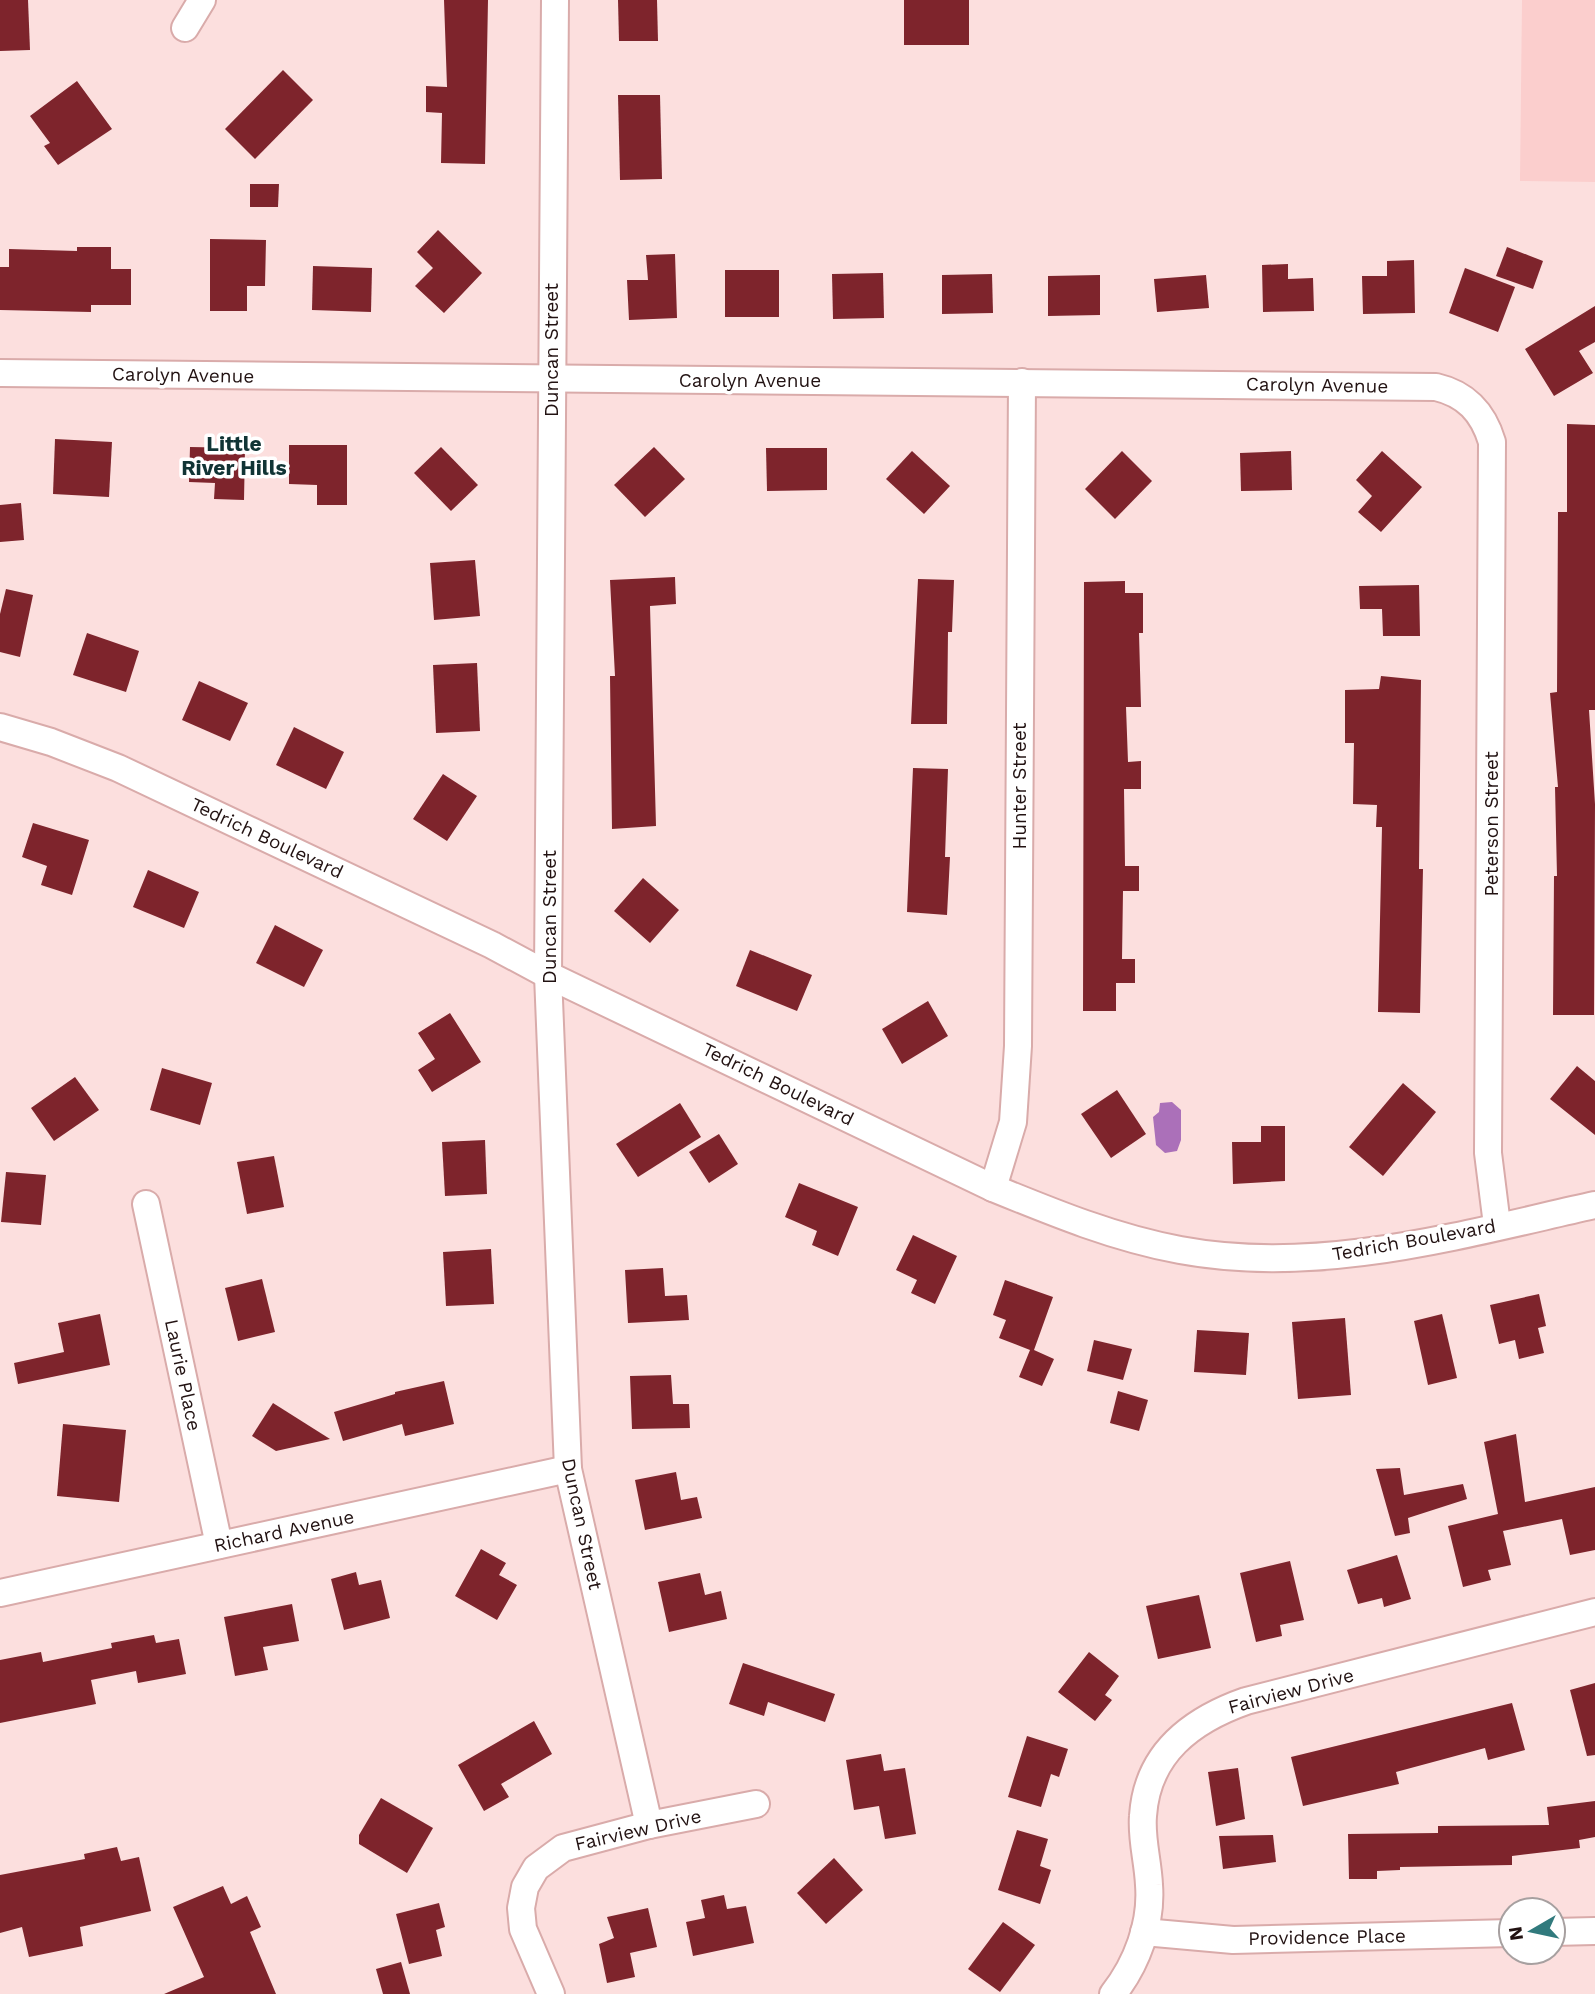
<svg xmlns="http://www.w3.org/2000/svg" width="1595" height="1994" font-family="'Work Sans',sans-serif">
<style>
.built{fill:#fbcecd}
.water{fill:#ab70b9}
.building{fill:#7e242c}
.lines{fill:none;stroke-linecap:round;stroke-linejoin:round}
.minor-casing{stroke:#d9abaa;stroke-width:30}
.minor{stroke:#fff;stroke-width:26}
.labels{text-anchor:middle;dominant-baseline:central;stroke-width:7;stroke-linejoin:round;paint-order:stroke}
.street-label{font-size:19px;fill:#221212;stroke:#fff}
.neighbourhood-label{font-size:21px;font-weight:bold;fill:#113435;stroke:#fff}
</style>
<rect width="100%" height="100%" fill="#fcdfde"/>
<polygon class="built" points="1522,0 1595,0 1595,182 1520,181"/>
<polygon class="water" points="1172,1102 1181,1110 1181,1140 1177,1151 1165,1153 1156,1145 1153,1117 1159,1112 1160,1103"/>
<g class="building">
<polygon points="0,0 28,0 30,50 0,51"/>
<polygon points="444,0 488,0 485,164 441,163 442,113 426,112 426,86 447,87"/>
<polygon points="618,0 657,0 658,41 619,41"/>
<rect x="904" y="0" width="65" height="45"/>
<polygon points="283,70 313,100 255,159 225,129"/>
<polygon points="77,81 112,129 58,165 44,146 50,143 30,116"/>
<polygon points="618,95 660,95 662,179 620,180"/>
<polygon points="250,184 279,184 278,207 250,207"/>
<polygon points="438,230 482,273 444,313 415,286 433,268 417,252"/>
<polygon points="210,239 266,240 265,286 247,286 247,311 210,311"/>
<polygon points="77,247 111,247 111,269 131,269 131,305 91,305 91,312 0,310 0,267 9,267 9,249 77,251"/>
<polygon points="1507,247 1543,261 1533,289 1496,276"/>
<polygon points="675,254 677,318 629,320 627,280 648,280 646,255"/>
<polygon points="1414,260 1415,313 1363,314 1362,276 1387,276 1387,261"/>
<polygon points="1288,264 1288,279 1313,278 1314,311 1263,312 1262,265"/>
<polygon points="313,266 372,268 371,312 312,310"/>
<polygon points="1465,268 1515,287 1498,332 1449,313"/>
<rect x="725" y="270" width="54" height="47"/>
<polygon points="883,273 884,318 833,319 832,274"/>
<polygon points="992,274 993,313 942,314 942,275"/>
<polygon points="1100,275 1100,315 1048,316 1048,276"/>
<polygon points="1206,275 1209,308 1157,312 1154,279"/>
<polygon points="1595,306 1595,342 1579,351 1593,373 1554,396 1525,349"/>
<polygon points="1567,424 1595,425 1595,710 1589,710 1595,804 1594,1015 1553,1015 1554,876 1557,876 1555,787 1558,787 1550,693 1557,692 1558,512 1567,512"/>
<polygon points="55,439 112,442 109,497 53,494"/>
<polygon points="289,445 347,445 347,505 317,505 317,485 289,484"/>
<polygon points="190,447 245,448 244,500 214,499 215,483 189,482"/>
<polygon points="441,447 478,485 451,511 414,473"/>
<polygon points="654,447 685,479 645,517 614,485"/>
<polygon points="766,448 827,448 827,490 767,491"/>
<polygon points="912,451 950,486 924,514 886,479"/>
<polygon points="1122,451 1152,481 1115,519 1085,489"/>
<polygon points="1291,451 1292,490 1241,491 1240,453"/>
<polygon points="1382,451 1422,487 1381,532 1358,512 1372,496 1356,480"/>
<polygon points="21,503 24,540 0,542 0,505"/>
<polygon points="475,560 480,616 434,620 430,563"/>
<polygon points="675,577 676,604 650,606 656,826 612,829 610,676 615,676 610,580"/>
<polygon points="918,579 954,580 952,632 948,632 947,724 911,724"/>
<polygon points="1125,581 1125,593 1143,593 1143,633 1139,633 1141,707 1126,707 1128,762 1141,761 1141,789 1124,789 1125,866 1139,866 1139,891 1123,891 1122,959 1135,959 1135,983 1116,983 1116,1011 1083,1011 1084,582"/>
<polygon points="1419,585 1420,636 1383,636 1382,609 1360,609 1359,586"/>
<polygon points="6,589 33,595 20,657 0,652 0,614"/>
<polygon points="87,633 139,651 126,692 73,675"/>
<polygon points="477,663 480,731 436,733 433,665"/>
<polygon points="1381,676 1421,680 1419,869 1423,869 1420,1013 1378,1012 1382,827 1376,827 1377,805 1353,804 1354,743 1345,743 1345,690 1379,689"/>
<polygon points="199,681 248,703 230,741 182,720"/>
<polygon points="294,727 344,752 326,789 276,765"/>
<polygon points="913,768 948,769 945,857 950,857 947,915 907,912"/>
<polygon points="443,774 477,796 447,841 413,819"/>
<polygon points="33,823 89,840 72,895 41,885 47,866 22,857"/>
<polygon points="148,870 199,892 184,928 133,907"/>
<polygon points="643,878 679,910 650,943 614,911"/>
<polygon points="275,925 323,950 304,987 256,963"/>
<polygon points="750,950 812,975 797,1011 736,986"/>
<polygon points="928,1001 948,1036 902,1064 882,1029"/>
<polygon points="450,1013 481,1062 432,1092 418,1070 435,1059 418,1033"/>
<polygon points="1577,1066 1595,1081 1595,1135 1550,1099"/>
<polygon points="162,1068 212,1083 200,1125 150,1110"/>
<polygon points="75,1077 99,1110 54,1141 31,1108"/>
<polygon points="1403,1083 1436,1112 1383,1176 1349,1147"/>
<polygon points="1117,1090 1146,1134 1111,1158 1081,1114"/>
<polygon points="680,1103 701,1137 638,1177 616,1144"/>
<polygon points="1261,1126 1285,1126 1285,1181 1233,1184 1232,1142 1261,1142"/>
<polygon points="719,1134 738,1164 709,1183 689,1152"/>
<polygon points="485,1140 487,1194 445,1196 442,1142"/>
<polygon points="274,1156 284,1207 247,1214 237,1162"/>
<polygon points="6,1172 46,1175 41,1225 1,1222"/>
<polygon points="799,1183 858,1207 838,1256 812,1245 817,1231 785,1217"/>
<polygon points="913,1235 957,1256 935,1304 911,1293 917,1280 896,1270"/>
<polygon points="491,1249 494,1304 446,1306 443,1252"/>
<polygon points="663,1268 665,1296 687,1295 689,1320 628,1323 625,1270"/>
<polygon points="262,1279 275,1332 238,1341 225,1288"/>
<polygon points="1005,1280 1053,1297 1034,1350 1054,1359 1042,1386 1019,1377 1030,1350 999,1338 1006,1320 993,1315"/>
<polygon points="1539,1294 1546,1326 1538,1328 1544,1353 1519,1359 1515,1340 1499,1344 1490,1305"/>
<polygon points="100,1314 110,1365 18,1384 14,1363 64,1352 58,1323"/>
<polygon points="1442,1314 1457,1378 1428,1385 1414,1321"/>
<polygon points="1345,1318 1351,1395 1298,1399 1292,1322"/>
<polygon points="1197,1330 1249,1333 1246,1375 1194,1372"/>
<polygon points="1094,1340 1132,1349 1123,1380 1087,1371"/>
<polygon points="671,1375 673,1404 689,1404 690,1428 632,1429 630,1376"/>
<polygon points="444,1381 454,1424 405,1436 402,1424 343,1441 334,1412 395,1394 395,1392"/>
<polygon points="1118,1391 1148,1400 1139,1431 1110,1423"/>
<polygon points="273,1403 330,1439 276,1451 252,1436"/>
<polygon points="63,1424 126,1430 119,1502 57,1496"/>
<polygon points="1516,1434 1525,1502 1595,1487 1595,1550 1570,1555 1562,1519 1503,1531 1511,1565 1488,1570 1491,1580 1463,1587 1448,1526 1498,1514 1484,1442"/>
<polygon points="1400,1468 1404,1495 1463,1484 1467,1499 1408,1518 1410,1533 1395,1536 1376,1469"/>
<polygon points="676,1472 681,1500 697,1497 702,1518 645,1530 635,1480"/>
<polygon points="481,1549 506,1563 499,1575 517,1585 497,1620 455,1596"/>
<polygon points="1397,1555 1411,1599 1384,1607 1382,1598 1358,1604 1347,1570"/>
<polygon points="1290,1561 1304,1620 1280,1625 1282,1636 1256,1642 1240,1573"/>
<polygon points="356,1572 359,1585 381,1580 390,1618 344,1630 331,1579"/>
<polygon points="700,1573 705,1595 721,1591 727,1619 669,1632 658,1582"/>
<polygon points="1199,1595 1211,1648 1158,1659 1146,1606"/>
<polygon points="292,1604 299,1641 263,1647 268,1670 235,1676 224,1617"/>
<polygon points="154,1635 156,1643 179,1639 186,1674 138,1683 136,1671 91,1680 96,1704 0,1723 0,1660 41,1652 43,1662 112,1648 111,1643"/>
<polygon points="1089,1652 1119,1676 1105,1695 1112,1700 1095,1721 1058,1692"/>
<polygon points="743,1663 835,1694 825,1722 768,1702 764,1716 729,1704"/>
<polygon points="1595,1683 1595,1755 1587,1756 1570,1690"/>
<polygon points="1512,1703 1525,1750 1488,1760 1485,1748 1396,1772 1399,1784 1303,1806 1291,1757"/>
<polygon points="534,1721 552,1754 501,1784 509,1797 484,1811 458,1765"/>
<polygon points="1027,1736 1068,1749 1059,1777 1051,1774 1041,1807 1008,1797"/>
<polygon points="881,1754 884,1771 905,1768 916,1834 885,1839 879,1806 854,1810 846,1760"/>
<polygon points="1238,1768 1245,1819 1216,1826 1208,1772"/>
<polygon points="381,1798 433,1828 407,1873 359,1844 359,1835"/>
<polygon points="1595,1801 1595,1837 1579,1840 1580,1848 1512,1856 1512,1865 1400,1867 1400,1870 1377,1871 1377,1879 1349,1879 1348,1834 1438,1833 1438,1826 1549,1825 1547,1807"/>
<polygon points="1017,1830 1048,1839 1040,1866 1051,1870 1040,1904 998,1890"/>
<polygon points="1273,1835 1276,1862 1223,1869 1219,1836"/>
<polygon points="117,1847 121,1861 139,1857 151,1911 80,1927 83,1946 29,1957 22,1927 0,1933 0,1875 85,1859 84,1854"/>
<polygon points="834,1858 863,1890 826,1924 797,1893"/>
<polygon points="223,1886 231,1904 247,1896 261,1927 250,1932 276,1994 164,1994 204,1977 173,1907"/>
<polygon points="724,1895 727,1909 746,1906 754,1943 693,1956 686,1922 705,1918 701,1900"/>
<polygon points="439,1903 445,1927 436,1930 442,1956 409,1964 396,1914"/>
<polygon points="648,1908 657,1947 630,1953 635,1977 607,1983 599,1944 614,1938 607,1917"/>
<polygon points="1003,1922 1035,1945 1000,1992 968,1969"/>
<polygon points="401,1962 410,1994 383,1994 376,1969"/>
</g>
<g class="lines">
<defs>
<g id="minor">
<polyline points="555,0 548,975 568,1469 649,1825"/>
<polyline points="185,28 202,0"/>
<path d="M0 373 1436 387C1466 394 1483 412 1492 442L1488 1153 1497 1225"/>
<path d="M0 727 51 742 118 768 492 945 548 975 993 1188C1054 1213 1115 1238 1180 1250 1319 1276 1460 1235 1595 1205"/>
<polyline points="993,1188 1013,1122 1018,1046 1022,382"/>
<polyline points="146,1204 219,1545"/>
<polyline points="0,1593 568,1469"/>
<polyline points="1144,1932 1233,1940 1511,1933"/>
<polyline points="1553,1932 1595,1931"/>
<polyline points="551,1994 523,1929 521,1908 525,1887 536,1868 563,1848 649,1825 756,1804"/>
<path d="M1113 1994C1137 1964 1152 1923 1149 1885 1148 1861 1141 1839 1143 1816 1147 1753 1192 1720 1246 1701L1595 1612"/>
</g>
</defs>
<use href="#minor" class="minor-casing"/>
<use href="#minor" class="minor"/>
</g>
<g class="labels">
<g class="street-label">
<text transform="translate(551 350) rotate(-90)">Duncan Street</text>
<text transform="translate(183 375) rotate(1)">Carolyn Avenue</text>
<text x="750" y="380">Carolyn Avenue</text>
<text transform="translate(1317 385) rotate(1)">Carolyn Avenue</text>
<text transform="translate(1019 786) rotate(-90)">Hunter Street</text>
<text transform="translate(1491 824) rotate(-90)">Peterson Street</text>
<text transform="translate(267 838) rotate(25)">Tedrich Boulevard</text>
<text transform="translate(549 917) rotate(-90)">Duncan Street</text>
<text transform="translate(778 1084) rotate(26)">Tedrich Boulevard</text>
<text transform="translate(1414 1240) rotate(-10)">Tedrich Boulevard</text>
<text transform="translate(183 1375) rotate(78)">Laurie Place</text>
<text transform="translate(582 1524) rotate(78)">Duncan Street</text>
<text transform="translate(284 1531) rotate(-12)">Richard Avenue</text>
<text transform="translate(1291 1691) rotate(-15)">Fairview Drive</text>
<text transform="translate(638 1830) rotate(-13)">Fairview Drive</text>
<text transform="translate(1327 1937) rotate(-1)">Providence Place</text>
</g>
<g class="neighbourhood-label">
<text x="234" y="443">Little<tspan x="234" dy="24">River Hills</tspan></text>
</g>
</g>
<g transform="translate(1532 1931) rotate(261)"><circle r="33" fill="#ffffff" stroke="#a7a0a0" stroke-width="2"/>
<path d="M0-5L12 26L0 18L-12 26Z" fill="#317a7d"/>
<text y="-10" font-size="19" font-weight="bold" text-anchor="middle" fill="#221212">N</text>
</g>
</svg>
